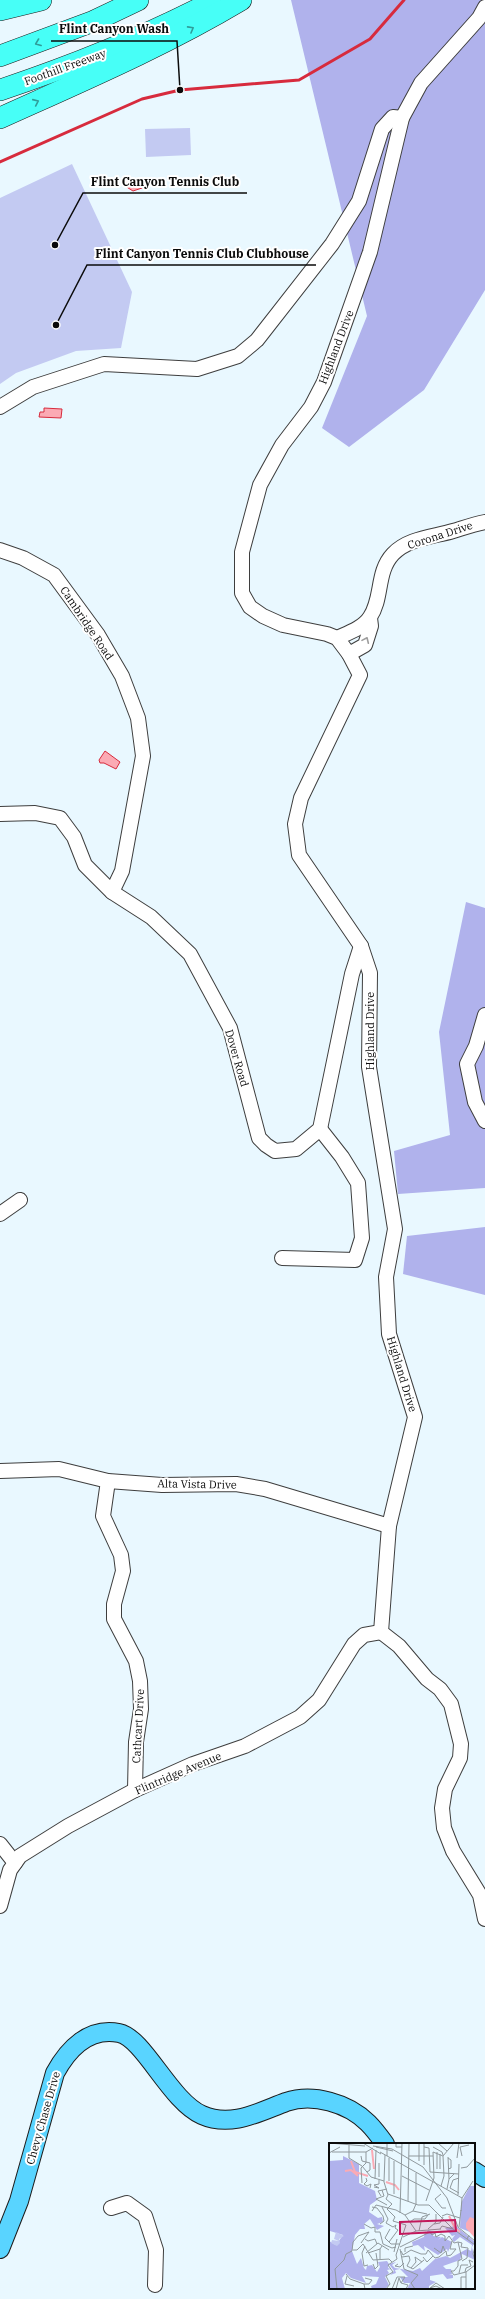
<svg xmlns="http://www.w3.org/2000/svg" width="485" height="2299" font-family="'IBM Plex Serif',serif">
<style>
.green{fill:#b0b2ec}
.pitch{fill:#c3caf2}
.water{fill:#fbaab4;stroke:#d72b3d}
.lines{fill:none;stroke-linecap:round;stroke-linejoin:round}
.stream{stroke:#d72b3d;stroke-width:3}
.minor-casing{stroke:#3e3e3e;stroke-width:16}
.major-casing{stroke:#1c1c1c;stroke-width:20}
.highway-casing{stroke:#1c1c1c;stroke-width:22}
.minor{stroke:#fff;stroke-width:14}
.major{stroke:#59d4ff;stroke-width:18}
.highway{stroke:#47fff7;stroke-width:21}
.oneway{stroke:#2f9d99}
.oneway2{stroke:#9d9d9d}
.labels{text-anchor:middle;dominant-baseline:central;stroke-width:4;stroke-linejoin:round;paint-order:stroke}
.street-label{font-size:11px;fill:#0b0b0b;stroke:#fff}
.inset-river{fill:none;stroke:#fbaab4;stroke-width:2}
.inset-road{fill:none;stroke:#90999d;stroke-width:1}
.view{fill:#c2185b;fill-opacity:0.15;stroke:#c2185b;stroke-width:2}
.inset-edge{fill:none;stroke:#0b0b0b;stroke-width:2}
.leader{fill:none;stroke:#0b0b0b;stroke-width:1.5}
.callout-dot{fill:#0b0b0b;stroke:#fff;stroke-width:1.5}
.callout-label{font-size:12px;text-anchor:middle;font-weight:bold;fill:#0b0b0b;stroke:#fff;stroke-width:4;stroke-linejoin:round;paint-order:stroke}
</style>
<rect width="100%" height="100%" fill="#e9f8ff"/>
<g class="green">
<polygon points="291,0 485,0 485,290 424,390 349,447 322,428 367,316"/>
<polygon points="466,902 485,908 485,1188 398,1194 394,1151 450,1135 439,1032"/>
<polygon points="485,1227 485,1295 403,1274 407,1236"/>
</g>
<g class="pitch">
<polygon points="190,128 191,155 146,157 145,129"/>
<polygon points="72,164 132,292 121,348 76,351 16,373 0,384 0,198"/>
</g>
<g class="water">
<polygon points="125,177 140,183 148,181 151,185 133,191 125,186 123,182"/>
<polygon points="44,408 62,409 61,418 39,417 40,412 44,412"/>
<polygon points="105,751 120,762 116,769 104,763 100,763 99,760"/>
</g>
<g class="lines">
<polyline class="stream" points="0,162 142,99 180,90 299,80 370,39 404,0"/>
<defs>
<g id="minor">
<polyline points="485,7 479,18 421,83 402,118 370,252 324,382 311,407 282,445 260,485 242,552 242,593 250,607 263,616 283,625 327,634 337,638 349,654 360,675 301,798 295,824 299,855 361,946 370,973 369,1067 395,1229 386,1277 389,1334 415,1417 389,1526 381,1632 399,1646 427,1679 440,1689 451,1704 461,1744 460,1758 445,1789 442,1808 444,1828 453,1851 480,1895 485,1919"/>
<polyline points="0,407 33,387 104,364 197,369 238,356 257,340 332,244 359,201 382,129 393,117 402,118"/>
<polyline points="0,550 23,558 54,575 98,635 122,676 138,718 143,756 122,871 112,892"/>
<path d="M337 638C348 633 363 628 370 617 383 598 376 572 393 554 408 538 433 537 453 531 463 528 474 524 485 522"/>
<polyline points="349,654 365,645 371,626 370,618"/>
<polyline points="0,814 35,813 60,818 74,837 85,865 112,892 151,917 190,954 230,1028 259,1138 266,1145 275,1151 296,1149 320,1129 352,974 361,946"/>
<polyline points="485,1015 476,1046 467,1064 475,1102 485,1121"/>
<polyline points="0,1214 20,1200"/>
<polyline points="282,1258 355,1260 362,1238 358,1183 342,1157 320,1129"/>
<polyline points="0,1471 59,1469 108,1481 162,1485 236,1484 265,1489 389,1526"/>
<polyline points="108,1481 103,1516 121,1555 123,1571 114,1604 114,1619 136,1661 140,1681 141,1709 136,1742 135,1790"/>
<polyline points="0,1844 15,1863"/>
<polyline points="0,1906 10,1870 20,1856 68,1826 135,1790 193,1764 245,1746 300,1717 319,1700 354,1644 364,1635 381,1632"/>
<polyline points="111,2208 127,2203 145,2216 156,2250 155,2285"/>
</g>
<g id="major">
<polyline points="474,2171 485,2178"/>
<path d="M0 2249 19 2201 55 2073C68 2049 89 2027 119 2033 144 2038 170 2101 202 2115 231 2128 259 2112 286 2102 313 2093 348 2103 368 2123 374 2129 380 2137 385 2144"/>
</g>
<g id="highway">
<polyline points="0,10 41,0"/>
<polyline points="0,56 94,21 138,0"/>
<path d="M0 90C72 66 142 38 210 3"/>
<path d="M0 118C82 81 164 46 241 0"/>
</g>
</defs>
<use href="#minor" class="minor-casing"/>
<use href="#major" class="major-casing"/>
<use href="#highway" class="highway-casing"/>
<use href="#minor" class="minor"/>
<use href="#major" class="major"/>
<use href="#highway" class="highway"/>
</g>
<defs><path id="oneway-chevron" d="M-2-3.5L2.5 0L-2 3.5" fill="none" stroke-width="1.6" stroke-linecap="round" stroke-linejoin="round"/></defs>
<g class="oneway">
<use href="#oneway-chevron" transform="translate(191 29) rotate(-29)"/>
<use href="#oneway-chevron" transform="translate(38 43) rotate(159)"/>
<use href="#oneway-chevron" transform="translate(36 102) rotate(-24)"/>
</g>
<use class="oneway2" href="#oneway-chevron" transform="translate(366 640) rotate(-66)"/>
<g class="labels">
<g class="street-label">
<text transform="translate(65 67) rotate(-20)">Foothill Freeway</text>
<text transform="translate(336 347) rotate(-69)">Highland Drive</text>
<text transform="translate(440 535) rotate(-18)">Corona Drive</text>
<text transform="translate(87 623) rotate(56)">Cambridge Road</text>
<text transform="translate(370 1031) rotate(-90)">Highland Drive</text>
<text transform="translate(237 1058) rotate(74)">Dover Road</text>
<text transform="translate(402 1374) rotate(73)">Highland Drive</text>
<text transform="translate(197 1484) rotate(1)">Alta Vista Drive</text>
<text transform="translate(138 1726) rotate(-87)">Cathcart Drive</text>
<text transform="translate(178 1773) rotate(-23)">Flintridge Avenue</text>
<text transform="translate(43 2118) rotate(-74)">Chevy Chase Drive</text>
</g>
</g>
<g transform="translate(329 2143)">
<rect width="146" height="146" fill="#e9f8ff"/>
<path d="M14 13 30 21V40L46 48 48 57 41 62 40 69 49 75 53 74 54 79 48 81 55 83 48 87 41 76 35 81 36 86H31L26 92 23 108 28 121 32 115 35 125 37 127 38 123 43 122 48 129 51 124 49 119 58 118 60 121 67 119 63 122 66 125 84 128 91 125 93 128 106 116 117 113 121 115 138 106 142 108 143 102 131 94 125 99 123 96 126 92 123 93 116 85 127 83 146 99 143 104 146 117 133 111 131 117 114 123 117 126H122L123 131H120L124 132V135L118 136 114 131 101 133V137L107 139 100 143V146H78L81 140H75L71 134H79L71 126 66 127 67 130 61 132 65 128 60 121 59 125 62 126 58 127 60 130 56 134 60 142 57 145 43 146 42 143 47 141 50 134 33 133 37 140 22 135 17 130 13 135 16 146H1L0 98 7 102 14 92 1 88 0 18 14 17ZM141 43H146V91L131 85 132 60ZM99 87 105 89 104 93 112 94 109 97 113 94 123 99 119 109 118 106 109 112 95 103 96 108 89 102 84 103 83 99 95 94 96 88 97 90Z" fill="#b0b2ec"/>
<path d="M7 89 15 93 10 96 11 100 8 103 2 100 3 97 10 98 5 96Z" fill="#c3caf2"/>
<path d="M141 74 146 76 145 94 137 85V80Z" fill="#fbaab4"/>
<path class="inset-river" d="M43 7 45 26M22 18 26 29 39 33M16 28 22 27 29 33M57 39 66 42 70 47M120 73 126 85 131 89"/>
<path class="inset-road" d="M0 0 36 3M34 0 52 11M58 0V13M70 0H67V4H73M90 0V18M95 0V22M109 0 118 8M20 1V15L33 23 42 34 55 38M44 3 63 6 94 24 118 55 129 84 146 98M47 4 64 8M95 4 100 5 101 29 130 31M104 4 113 9 114 12M3 9H37L44 5M51 9 133 55 132 68M108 9V26M0 10 11 4M111 11V26M56 12 55 39 59 52 57 56 63 61 58 66 66 74 64 78 77 82 67 112 68 116 59 122 64 129 57 133 61 141 57 146M32 13 33 18 41 20V27L38 29M80 13H104M133 13 131 4 140 2M119 14 120 36M119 15 122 17V25L119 26M128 15 130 0M50 20V34M132 25 138 24 146 15M73 33 100 47M37 35 38 38 35 41 38 43 42 41 41 45M130 35 124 37 121 45 130 50M46 36 47 7M60 38V15M33 40 32 25 37 20V9M112 43 115 33 114 13 125 0M45 44 50 45 45 42 50 41V37M118 46 120 36 125 31M53 47 55 53 47 56 58 62M59 51 89 62H100L124 86M65 51V18M112 51 106 56 113 65H117M129 52 130 21M52 53 49 48 58 46M133 55 144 38M79 58 80 0M97 58 105 35 104 9 114 13M43 64 48 65 54 73 55 78 51 81M53 64 59 76 57 80M43 68 47 62 67 67 76 72 87 88M84 68 98 71M71 70 73 0M76 72 84 68 87 61V30M113 73 118 71 131 75M81 79 85 76H96L99 72M57 80 64 84 67 82 66 85 69 87 60 99M35 81 42 85 46 84V89H51M105 81 111 80 114 74M130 84 132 67M61 86 56 95 62 101H71M99 86 107 79V71M111 86 113 83 124 86 138 96M90 88 93 74 101 71M51 89 54 101 63 105 67 104M140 92 138 96 146 102M74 94 87 88 112 86M107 94 112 91 116 93V98L120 93 125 100 129 99 133 116 129 118V123L125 128H122L125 132 137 129M36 96 39 98 46 96 48 101M24 99 29 93 40 89 32 100M129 99 133 100 132 104 139 105 138 115 133 118M36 103 33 110 35 123 39 122M71 104 101 89 103 92 106 90 107 94M146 104 144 111 146 117M105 105 112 110 114 103 116 108M71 106 75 126 89 132 82 140 86 146M24 107H28L34 101 44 117 60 116 63 119M72 108 74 112 82 107 92 111H97L99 107 106 115 110 114M65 109 68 96M76 109V105L84 103M37 110 49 100 60 107M39 110 51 106M73 114 80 113 81 117 78 123 84 126 95 117M94 114 98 119 104 113M110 114 117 108 118 113 122 112 127 106H121L123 98M51 116V106L53 103M44 121 46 126 49 123 47 110M69 121 66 123 71 124 75 120M82 125 87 119 86 114 93 119M136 129 137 125 142 123 140 117 144 119M130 130 132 122H139M17 131 21 136 35 141M18 133 16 141 25 143M101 145 107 143 113 146M8 146 6 126 15 117 17 111 23 108 24 99M36 146 35 141H40L43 137 36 135M63 146 68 134H76L72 140M67 146 70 135 72 140 79 142 77 146M100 146 107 140 116 146M132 146V134H137M137 146V129L146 122"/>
<path class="view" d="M126 77 127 88 71 91V79Z"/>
<rect width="146" height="146" class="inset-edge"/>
</g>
<path class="leader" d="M180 90L177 41H51M55 245L83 193H247M56 325L87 265H316"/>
<g class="callout-dot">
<circle cx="180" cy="90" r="4"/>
<circle cx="55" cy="245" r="4"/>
<circle cx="56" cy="325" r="4"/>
</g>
<g class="callout-label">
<text x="114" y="33">Flint Canyon Wash</text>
<text x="165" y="186">Flint Canyon Tennis Club</text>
<text x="202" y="258">Flint Canyon Tennis Club Clubhouse</text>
</g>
</svg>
